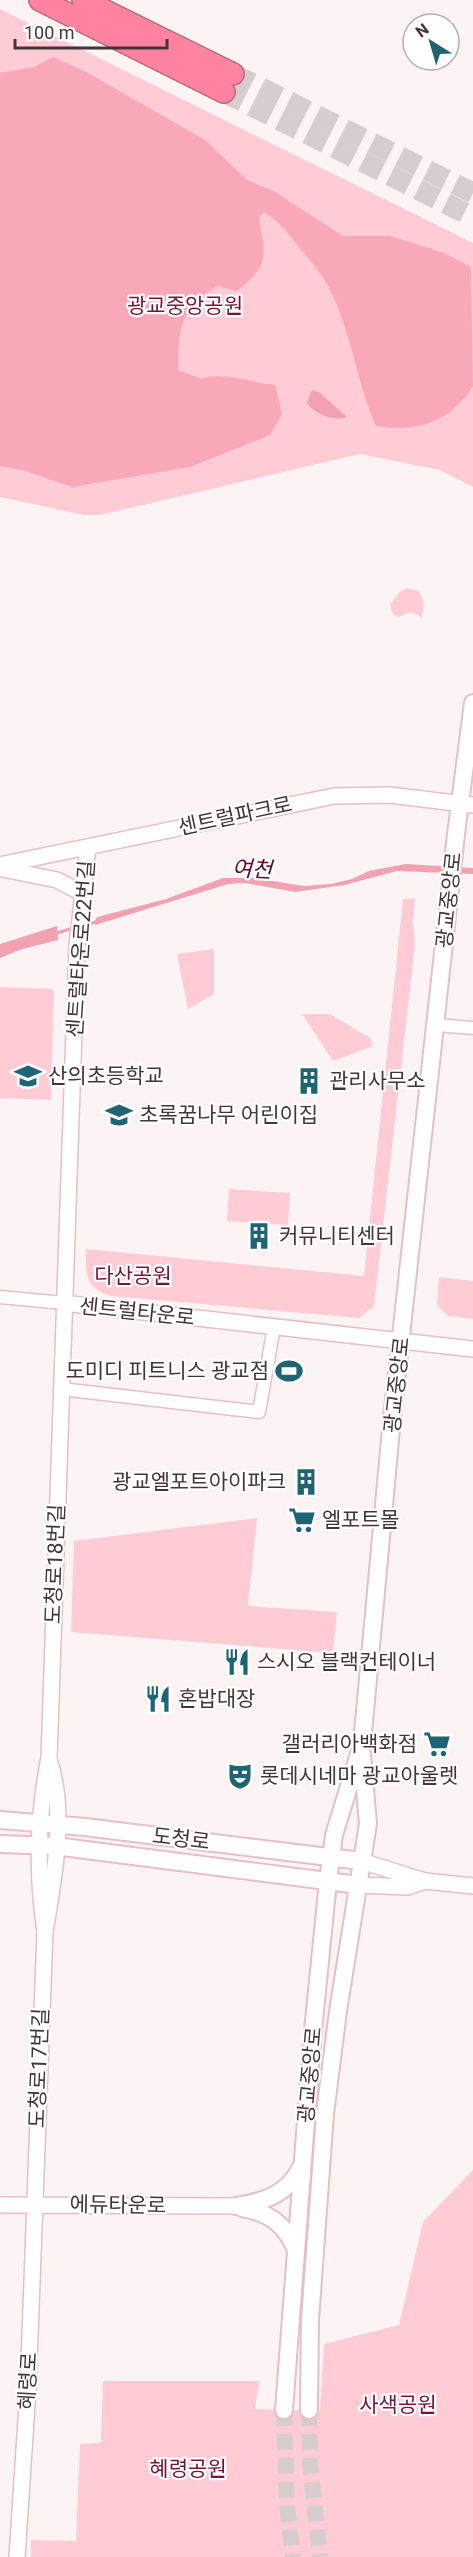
<svg xmlns="http://www.w3.org/2000/svg" width="473" height="2557" font-family="Roboto,'Noto Sans KR',sans-serif">
<style>
.green{fill:#ffcbd4}
.forest{fill:#f9a8b8}
.water{fill:#f2a1b1}
.lines{fill:none;stroke-linecap:round;stroke-linejoin:round}
.stream{stroke:#f2a1b1;stroke-width:3}
.secondary-tunnel{stroke:#d7cdcf;stroke-width:16;stroke-dasharray:16 8;stroke-linecap:butt}
.motorway-tunnel{stroke:#d7cdcf;stroke-width:21;stroke-dasharray:21 10;stroke-linecap:butt}
.minor-casing{stroke:#e7bfc6;stroke-width:15}
.tertiary-casing{stroke:#e7bfc6;stroke-width:18}
.secondary-casing{stroke:#e7bfc6;stroke-width:20}
.motorway-casing{stroke:#be687c;stroke-width:24}
.minor{stroke:#fff;stroke-width:12}
.tertiary{stroke:#fff;stroke-width:15}
.secondary{stroke:#fff;stroke-width:16}
.motorway{stroke:#ff83a0;stroke-width:21}
.labels{text-anchor:middle;dominant-baseline:central;stroke-width:4.5;stroke-linejoin:round;paint-order:stroke}
.park-label{font-size:21px;fill:#741635;stroke:#fff}
.street-label{font-size:21px;fill:#453538;stroke:#fff}
.poi-label{font-size:21px;fill:#453538;stroke:#fff;text-anchor:start}
.water-label{font-size:22px;font-style:italic;fill:#640229;stroke:#fff}
</style>
<rect width="100%" height="100%" fill="#fcf3f5"/>
<g class="green">
<polygon points="0,9 473,243 473,487 440,470 360,454 100,515 84,515 0,497"/>
<path d="M407 588 418 591C425 600 424 606 422 617L411 612 398 617 393 614 390 604 401 591Z"/>
<path d="M415 898 413 920 415 945 374 1306 359 1318 111 1296C84 1287 86 1275 86 1249L364 1276 403 899Z"/>
<polygon points="214,949 214,994 188,1009 177,954"/>
<polygon points="0,987 54,989 51,1100 0,1098"/>
<polygon points="302,1014 330,1014 370,1038 373,1046 333,1061"/>
<polygon points="229,1189 290,1193 288,1225 227,1221"/>
<polygon points="439,1277 473,1281 473,1319 448,1316 437,1305"/>
<polygon points="257,1518 248,1606 337,1612 333,1653 71,1632 74,1541"/>
<polygon points="473,2170 473,2557 31,2557 31,2540 76,2541 80,2444 101,2443 103,2381 259,2381 255,2409 320,2411 324,2344 399,2325 423,2222"/>
</g>
<path class="forest" d="M53 57 86 72 205 140 247 180 275 192 343 236H390L444 253 471 267 473 386C451 422 416 433 376 426 356 382 352 332 329 288 322 273 309 260 299 247 288 233 280 222 264 212L259 217C265 256 271 264 237 291L217 286C179 310 179 328 178 370L201 379C224 371 250 383 275 385L282 414 270 435 190 467 72 487 23 470 0 466V73L34 67Z"/>
<g class="water">
<path d="M312 390 319 392 347 417C335 422 314 414 307 403Z"/>
<polygon points="406,864 473,868 473,874 397,871 344,885 295,892 245,883 228,884 95,925 96,918 101,916 166,899 223,878 254,878 304,886 331,884 352,879 369,871"/>
<polygon points="57,926 58,940 22,949 0,958 0,944"/>
</g>
<g class="lines">
<g class="stream">
<polyline points="85,925 99,921"/>
<polyline points="54,934 73,928"/>
</g>
<g class="secondary-tunnel">
<polyline points="284,2410 287,2506 293,2557"/>
<polyline points="309,2410 310,2463 320,2557"/>
</g>
<g class="motorway-tunnel">
<polyline points="233,74 473,193"/>
<polyline points="224,92 473,217"/>
</g>
<defs>
<g id="minor">
<polyline points="437,1025 473,1028"/>
<polyline points="0,1297 63,1303"/>
<polyline points="61,1389 259,1412 274,1327"/>
</g>
<g id="tertiary">
<polyline points="0,865 334,796 389,795 473,805"/>
<polyline points="3,869 57,880 84,894"/>
<polyline points="63,1303 473,1349"/>
<polyline points="361,1861 425,1881 473,1886"/>
<polyline points="358,1885 408,1887 425,1881"/>
<path d="M45 1932C36 1872 37 1817 49 1758L77 945 88 847"/>
<polyline points="0,2205 236,2206"/>
<path d="M17 2557 28 2389 45 1932C54 1877 67 1813 49 1759"/>
</g>
<g id="secondary">
<polyline points="0,1820 85,1827 361,1861"/>
<polyline points="0,1844 55,1846 358,1885"/>
<path d="M236 2206C264 2202 288 2194 301 2167"/>
<path d="M242 2208C270 2213 285 2224 296 2250"/>
<polyline points="284,2410 312,2041 328,1881 334,1835 362,1744 392,1418 456,834 473,703"/>
<polyline points="309,2410 310,2320 325,2114 338,2011 368,1824 362,1754"/>
</g>
<g id="motorway">
<polyline points="40,0 224,92"/>
<polyline points="83,0 233,74"/>
</g>
</defs>
<use href="#minor" class="minor-casing"/>
<use href="#tertiary" class="tertiary-casing"/>
<use href="#secondary" class="secondary-casing"/>
<use href="#motorway" class="motorway-casing"/>
<use href="#minor" class="minor"/>
<use href="#tertiary" class="tertiary"/>
<use href="#secondary" class="secondary"/>
<use href="#motorway" class="motorway"/>
</g>
<defs>
<symbol id="school-bare" viewBox="-9 -9 18 18"><path d="M0-5L7-2L0 1L-7-2ZM-4 1L0 2.5L4 1V4Q0 6-4 4Z" fill="#1e6474" stroke="#fff" stroke-width="2.5" paint-order="stroke"/></symbol>
<symbol id="building-bare" viewBox="-9 -9 18 18"><path d="M-4-6H4V6H1V3H-1V6H-4ZM-2.5-4.3h1.7v1.8h-1.7ZM.8-4.3h1.7v1.8H.8ZM-2.5-1h1.7V.8h-1.7ZM.8-1h1.7V.8H.8Z" fill="#1e6474" stroke="#fff" stroke-width="2.5" paint-order="stroke"/></symbol>
<symbol id="stadium-bare" viewBox="-9 -9 18 18"><path d="M0-5a6.5 5 0 1 0 0 10a6.5 5 0 1 0 0-10ZM-3.5-1.8h7v3.6h-7Z" fill="#1e6474" stroke="#fff" stroke-width="2.5" paint-order="stroke"/></symbol>
<symbol id="supermarket-bare" viewBox="-9 -9 18 18"><path d="M-6-5.5h2.5l.6 2H6L4.5 2H-2.5L-4.4-4H-6ZM-1.5 3.2a1.3 1.3 0 1 0 .1 0ZM3 3.2a1.3 1.3 0 1 0 .1 0Z" fill="#1e6474" stroke="#fff" stroke-width="2.5" paint-order="stroke"/></symbol>
<symbol id="restaurant-bare" viewBox="-9 -9 18 18"><path d="M-5-6h1v4h1v-4h1v4h1v-4h1v5L-1.5 .5V6h-2V.5L-5-1ZM5-6V6H3V1.5H1.5Q1.5-4 5-6Z" fill="#1e6474" stroke="#fff" stroke-width="2.5" paint-order="stroke"/></symbol>
<symbol id="theatre-bare" viewBox="-9 -9 18 18"><path d="M-5-5.5Q0-4 5-5.5V0Q5 5 0 6Q-5 5-5 0ZM-3.3-2.5H-1v1.5H-3.3ZM1-2.5H3.3v1.5H1ZM-2.8 1Q0 5.5 2.8 1Z" fill="#1e6474" stroke="#fff" stroke-width="2.5" paint-order="stroke"/></symbol>
</defs>
<g fill-rule="evenodd">
<use href="#school-bare" x="9" y="1057" width="38" height="38"/>
<use href="#building-bare" x="290" y="1062" width="38" height="38"/>
<use href="#school-bare" x="100" y="1096" width="38" height="38"/>
<use href="#building-bare" x="240" y="1217" width="38" height="38"/>
<use href="#stadium-bare" x="270" y="1352" width="38" height="38"/>
<use href="#building-bare" x="287" y="1463" width="38" height="38"/>
<use href="#supermarket-bare" x="283" y="1501" width="38" height="38"/>
<use href="#restaurant-bare" x="218" y="1643" width="38" height="38"/>
<use href="#restaurant-bare" x="139" y="1680" width="38" height="38"/>
<use href="#supermarket-bare" x="418" y="1725" width="38" height="38"/>
<use href="#theatre-bare" x="221" y="1757" width="38" height="38"/>
</g>
<g class="labels">
<g class="park-label">
<text x="185" y="306">광교중앙공원</text>
<text x="133" y="1276">다산공원</text>
<text x="398" y="2405">사색공원</text>
<text x="188" y="2469">혜령공원</text>
</g>
<g class="street-label">
<text transform="translate(235 816) rotate(-12)">센트럴파크로</text>
<text transform="translate(449 900) rotate(-84)">광교중앙로</text>
<text transform="translate(81 949) rotate(-86)">센트럴타운로22번길</text>
<text transform="translate(137 1312) rotate(6)">센트럴타운로</text>
<text transform="translate(397 1385) rotate(-84)">광교중앙로</text>
<text transform="translate(55 1564) rotate(-88)">도청로18번길</text>
<text transform="translate(181 1839) rotate(7)">도청로</text>
<text transform="translate(39 2068) rotate(-88)">도청로17번길</text>
<text transform="translate(310 2075) rotate(-85)">광교중앙로</text>
<text transform="translate(118 2205) rotate(1)">에듀타운로</text>
<text transform="translate(28 2381) rotate(-87)">혜령로</text>
</g>
<g class="poi-label">
<text x="48" y="1076">산의초등학교</text>
<text x="329" y="1081">관리사무소</text>
<text x="139" y="1115">초록꿈나무 어린이집</text>
<text x="279" y="1236">커뮤니티센터</text>
<text x="269" y="1371" text-anchor="end">도미디 피트니스 광교점</text>
<text x="286" y="1482" text-anchor="end">광교엘포트아이파크</text>
<text x="322" y="1520">엘포트몰</text>
<text x="257" y="1662">스시오 블랙컨테이너</text>
<text x="178" y="1699">혼밥대장</text>
<text x="417" y="1744" text-anchor="end">갤러리아백화점</text>
<text x="260" y="1776">롯데시네마 광교아울렛</text>
</g>
<g class="water-label">
<text transform="translate(252 869) rotate(3)">여천</text>
</g>
</g>
<g transform="translate(431 42) rotate(323)"><circle r="28" fill="#ffffff" stroke="#b5aeaf" stroke-width="1.5"/>
<path d="M0-4.5L10 22L0 15L-10 22Z" fill="#1e6474"/>
<text y="-9" font-size="16" font-weight="bold" text-anchor="middle" fill="#453538">N</text>
</g>
<path d="M15 39v9h152v-9" fill="none" stroke="#453538" stroke-width="3"/>
<text x="24" y="39" font-size="18" fill="#453538" stroke="#ffffff" stroke-width="4.5" paint-order="stroke">100 m</text>
</svg>
